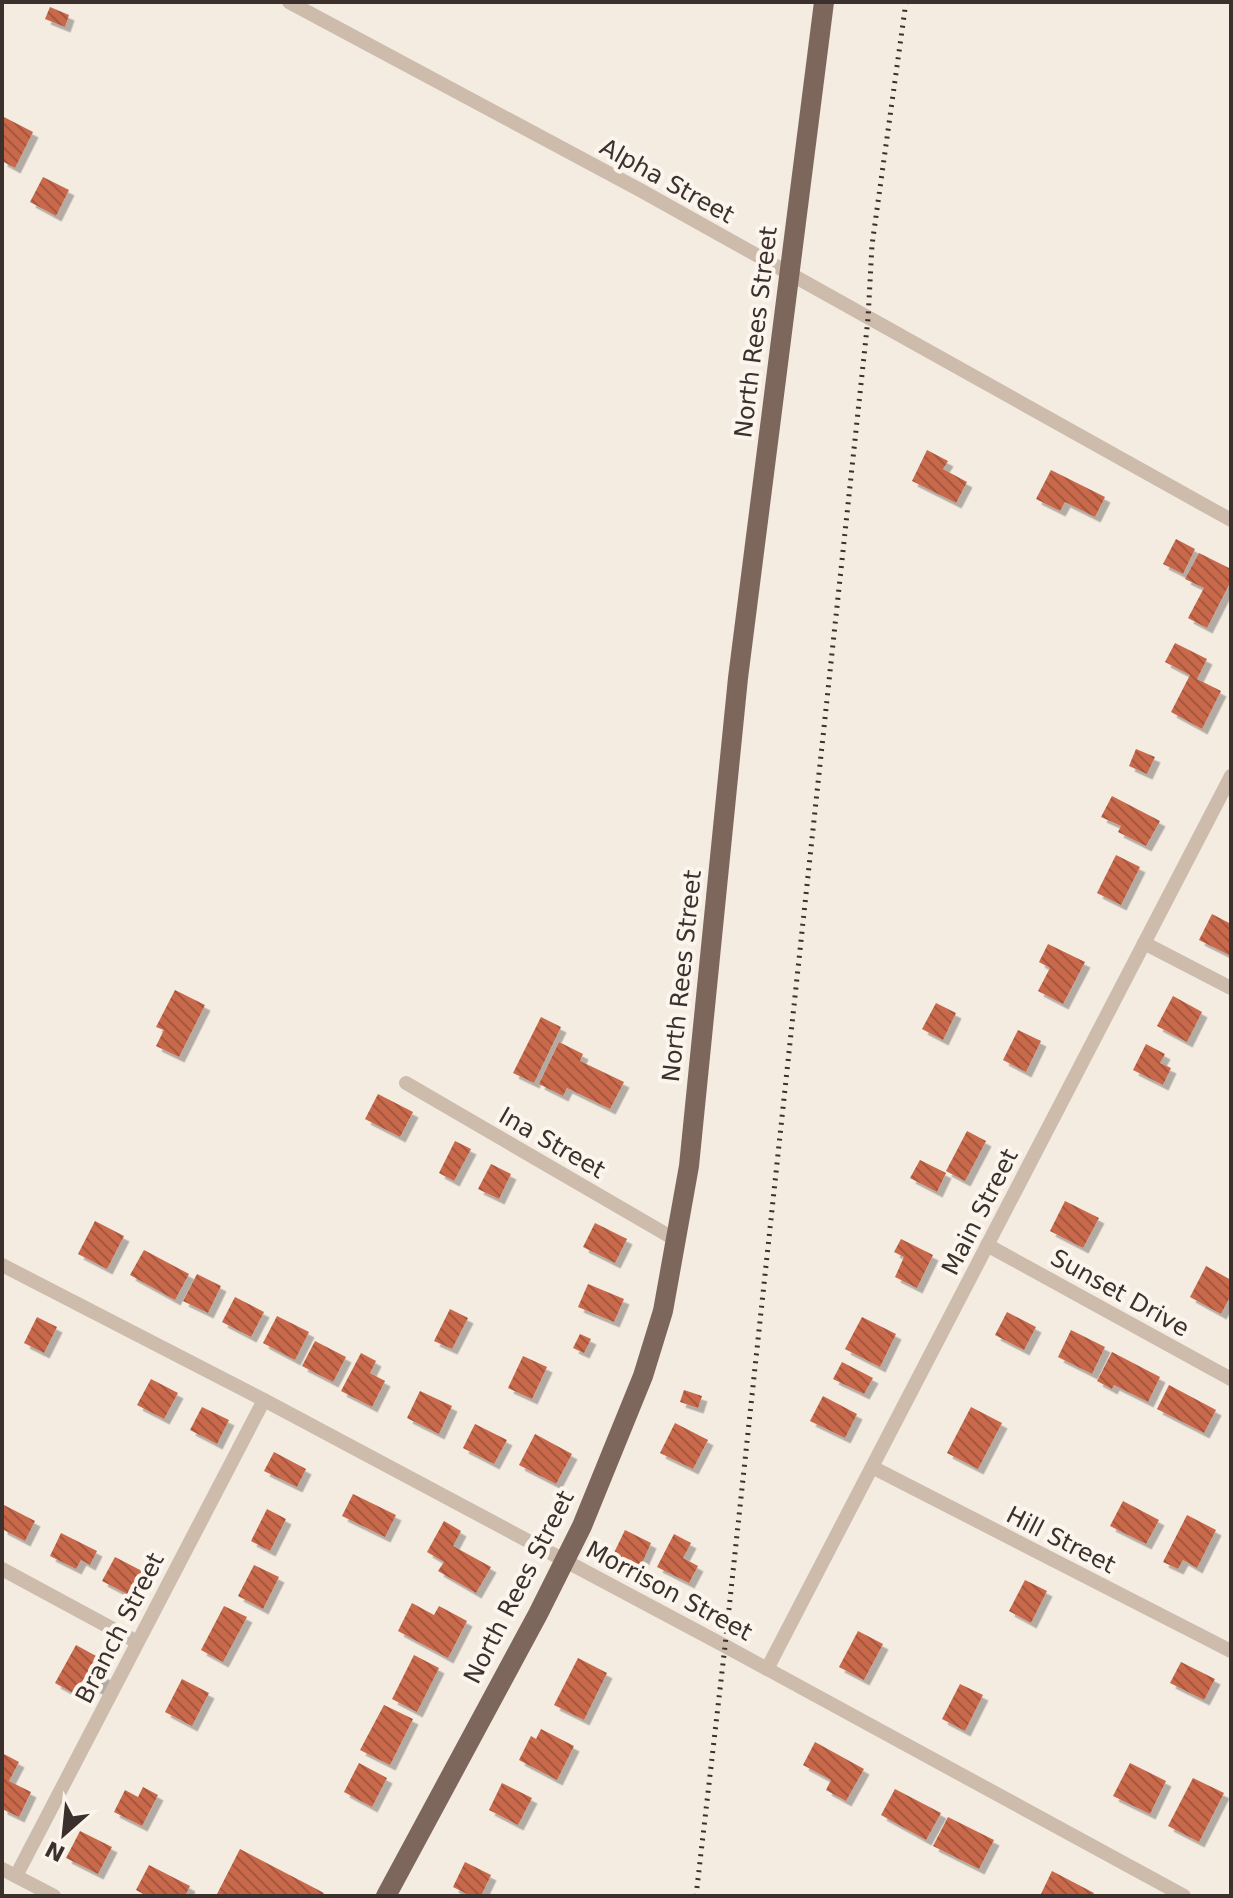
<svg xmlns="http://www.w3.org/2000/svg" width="1233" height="1898" font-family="'DejaVu Sans',sans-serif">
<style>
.building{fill:url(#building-back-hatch);filter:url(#shadow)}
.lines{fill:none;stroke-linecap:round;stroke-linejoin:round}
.minor{stroke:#cdbbac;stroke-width:14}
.primary{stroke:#7d675c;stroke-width:20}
.rail{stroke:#3b302b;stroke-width:5;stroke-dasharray:2 6;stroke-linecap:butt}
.labels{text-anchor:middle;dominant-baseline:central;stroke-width:8;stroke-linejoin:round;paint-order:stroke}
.street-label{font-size:24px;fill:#3b302b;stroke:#fbf5ee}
</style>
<defs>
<pattern id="building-back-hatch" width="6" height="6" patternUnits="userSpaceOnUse" patternTransform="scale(2)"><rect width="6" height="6" fill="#c8694b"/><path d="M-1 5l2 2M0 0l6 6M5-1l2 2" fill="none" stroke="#a4573f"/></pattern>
<filter id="shadow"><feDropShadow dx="5.5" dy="5.5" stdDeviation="0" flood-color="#0004"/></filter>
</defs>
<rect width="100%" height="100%" fill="#f4ebe1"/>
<g class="building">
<polygon points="50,7 69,15 65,27 45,19"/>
<polygon points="2,116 33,132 15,168 2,161"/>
<polygon points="43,177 69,190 56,216 30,202"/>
<polygon points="927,450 948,461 943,469 967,482 956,503 912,481"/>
<polygon points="1051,470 1105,497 1095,517 1065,502 1060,511 1036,499"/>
<polygon points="1176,539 1195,549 1183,574 1163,564"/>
<polygon points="1199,553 1231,569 1231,581 1207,628 1188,618 1204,588 1185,579"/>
<polygon points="1175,643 1207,659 1197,679 1221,691 1202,729 1171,712 1190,675 1165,662"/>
<polygon points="1136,749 1155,757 1147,774 1129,766"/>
<polygon points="1112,796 1160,821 1146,846 1118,832 1121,826 1101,817"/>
<polygon points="1116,855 1140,867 1121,905 1097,893"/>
<polygon points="1212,914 1231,924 1229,955 1199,940"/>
<polygon points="1048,944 1085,962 1063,1004 1038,991 1050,968 1039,962"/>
<polygon points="175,990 205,1005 179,1057 156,1046 164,1030 156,1027"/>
<polygon points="1173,996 1202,1012 1187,1042 1157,1026"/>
<polygon points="936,1003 956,1013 943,1040 922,1029"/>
<polygon points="541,1017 561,1027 534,1083 513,1073"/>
<polygon points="1018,1030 1041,1041 1026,1072 1003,1060"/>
<polygon points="559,1042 583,1054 580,1061 624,1082 610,1109 567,1088 563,1096 539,1084"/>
<polygon points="1146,1044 1165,1054 1160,1063 1171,1068 1163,1085 1133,1070"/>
<polygon points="378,1094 413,1112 400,1137 365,1119"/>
<polygon points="967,1131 986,1141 965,1181 946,1171"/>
<polygon points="455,1141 471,1149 454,1181 439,1173"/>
<polygon points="920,1160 946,1173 937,1192 910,1178"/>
<polygon points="491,1164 511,1174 499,1199 478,1189"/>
<polygon points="1065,1201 1099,1218 1083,1248 1050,1231"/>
<polygon points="95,1221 124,1236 107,1269 78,1254"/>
<polygon points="595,1223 627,1239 615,1263 583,1247"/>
<polygon points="901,1239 933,1255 917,1288 895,1277 904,1257 894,1252"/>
<polygon points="144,1250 189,1274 175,1300 130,1275"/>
<polygon points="1206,1266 1231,1280 1231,1295 1221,1314 1190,1297"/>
<polygon points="197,1274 221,1286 208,1313 183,1301"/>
<polygon points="588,1284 624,1299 614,1322 578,1307"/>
<polygon points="235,1297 264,1312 251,1337 222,1322"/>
<polygon points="450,1309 468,1318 452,1349 434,1341"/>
<polygon points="1007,1312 1036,1327 1024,1350 995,1335"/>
<polygon points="277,1316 309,1332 295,1360 263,1343"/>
<polygon points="37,1317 57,1327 44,1353 24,1343"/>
<polygon points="862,1317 896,1334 880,1367 845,1349"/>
<polygon points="1071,1330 1105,1347 1092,1374 1058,1357"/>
<polygon points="580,1334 591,1339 584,1353 573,1348"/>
<polygon points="315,1341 346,1357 333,1382 302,1366"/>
<polygon points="1112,1352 1160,1377 1148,1402 1114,1385 1112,1389 1097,1381"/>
<polygon points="361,1353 376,1361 370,1373 385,1381 372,1407 341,1391"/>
<polygon points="523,1356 547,1367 532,1399 508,1388"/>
<polygon points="842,1362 873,1378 864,1394 833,1379"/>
<polygon points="151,1379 178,1393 164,1419 137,1405"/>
<polygon points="1169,1385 1216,1410 1204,1433 1157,1409"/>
<polygon points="684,1390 702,1396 698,1408 680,1402"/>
<polygon points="420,1391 452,1406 439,1434 407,1418"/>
<polygon points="823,1396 857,1414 845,1438 810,1421"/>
<polygon points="202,1407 229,1420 217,1444 190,1430"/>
<polygon points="971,1407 1002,1423 978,1469 947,1453"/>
<polygon points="675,1423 708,1440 693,1469 660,1453"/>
<polygon points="475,1424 507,1440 494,1464 463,1448"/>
<polygon points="535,1434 572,1454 556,1484 519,1465"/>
<polygon points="274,1452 306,1469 297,1487 264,1471"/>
<polygon points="353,1494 396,1515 385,1537 342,1516"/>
<polygon points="1123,1501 1159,1520 1146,1544 1110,1526"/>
<polygon points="2,1504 35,1521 25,1541 2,1529"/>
<polygon points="267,1509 286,1519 270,1551 251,1541"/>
<polygon points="1187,1515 1216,1530 1197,1568 1183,1560 1178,1569 1163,1562"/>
<polygon points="444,1521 461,1531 453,1546 491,1567 476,1593 438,1571 444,1562 427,1552"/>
<polygon points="625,1530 651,1543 639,1570 612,1557"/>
<polygon points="61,1533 97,1551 90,1565 81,1560 76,1569 50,1556"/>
<polygon points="674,1534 691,1543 683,1558 698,1566 689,1583 657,1567"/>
<polygon points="115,1557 142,1571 129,1595 102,1581"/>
<polygon points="254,1565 279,1577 263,1609 238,1596"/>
<polygon points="1025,1580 1047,1591 1031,1623 1009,1611"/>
<polygon points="412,1603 434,1615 439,1606 467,1621 448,1658 398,1631"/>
<polygon points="224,1606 247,1617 223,1662 201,1650"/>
<polygon points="858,1631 883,1644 864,1680 839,1667"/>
<polygon points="76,1645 96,1656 90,1667 107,1676 99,1690 82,1681 75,1694 55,1683"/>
<polygon points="414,1655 439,1668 417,1712 392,1699"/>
<polygon points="578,1658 607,1673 584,1720 554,1705"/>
<polygon points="1181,1662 1215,1679 1204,1700 1170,1683"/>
<polygon points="182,1679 209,1693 192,1726 165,1712"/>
<polygon points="960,1684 983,1695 965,1731 942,1719"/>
<polygon points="384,1705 413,1719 390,1765 360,1750"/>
<polygon points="541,1729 574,1746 557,1780 519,1760 531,1736 536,1739"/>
<polygon points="815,1742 864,1769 846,1801 826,1790 831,1780 803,1765"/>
<polygon points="2,1753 19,1762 9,1781 31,1792 19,1817 2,1809"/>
<polygon points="359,1763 387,1778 372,1807 344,1792"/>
<polygon points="1130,1763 1166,1781 1150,1814 1113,1796"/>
<polygon points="1193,1778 1224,1793 1199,1842 1168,1826"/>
<polygon points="502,1783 532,1798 518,1825 489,1810"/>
<polygon points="143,1787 158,1795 142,1826 114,1812 125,1790 138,1797"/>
<polygon points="895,1789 941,1813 926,1840 881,1815"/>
<polygon points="948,1817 994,1840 979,1869 933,1846"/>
<polygon points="80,1831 112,1847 98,1874 66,1858"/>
<polygon points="240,1849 324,1893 322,1896 216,1896"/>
<polygon points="465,1862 491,1875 481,1896 471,1896 453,1887"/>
<polygon points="149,1865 190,1886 185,1896 147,1896 136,1890"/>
<polygon points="1052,1871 1094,1893 1092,1896 1040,1896"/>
</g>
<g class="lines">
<g class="minor">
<polyline points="289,2 640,190 1231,520"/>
<polyline points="1144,943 1231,988"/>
<polyline points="406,1083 676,1240"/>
<polyline points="987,1245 1231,1379"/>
<polyline points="2,1265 264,1400 725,1646 1184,1896"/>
<polyline points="872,1467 1231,1651"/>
<polyline points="2,1569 137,1642"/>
<polyline points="767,1669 1231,776"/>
<polyline points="2,1869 54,1896"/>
<polyline points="16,1876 264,1400"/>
</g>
<polyline class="primary" points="386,1896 538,1614 582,1526 643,1376 663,1311 689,1166 738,678 824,2"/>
<polyline class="rail" points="696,1896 725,1646 868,319 872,245 906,2"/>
</g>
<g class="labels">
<g class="street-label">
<text transform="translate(667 181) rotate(29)">Alpha Street</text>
<text transform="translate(756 332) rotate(-83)">North Rees Street</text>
<text transform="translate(682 976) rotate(-84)">North Rees Street</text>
<text transform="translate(552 1143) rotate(30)">Ina Street</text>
<text transform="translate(980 1212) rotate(-63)">Main Street</text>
<text transform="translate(1120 1293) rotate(29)">Sunset Drive</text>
<text transform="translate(1061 1540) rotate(27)">Hill Street</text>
<text transform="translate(519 1587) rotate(-63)">North Rees Street</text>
<text transform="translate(669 1591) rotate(28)">Morrison Street</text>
<text transform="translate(120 1628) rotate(-63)">Branch Street</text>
</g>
</g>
<rect width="1233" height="1898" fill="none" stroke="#3b302b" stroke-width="8"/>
<g transform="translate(64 1834) rotate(207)" stroke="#fbf5ee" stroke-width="6" paint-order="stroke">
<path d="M0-6L14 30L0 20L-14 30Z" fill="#3b302b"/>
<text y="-12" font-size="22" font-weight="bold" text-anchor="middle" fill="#3b302b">N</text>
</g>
</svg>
